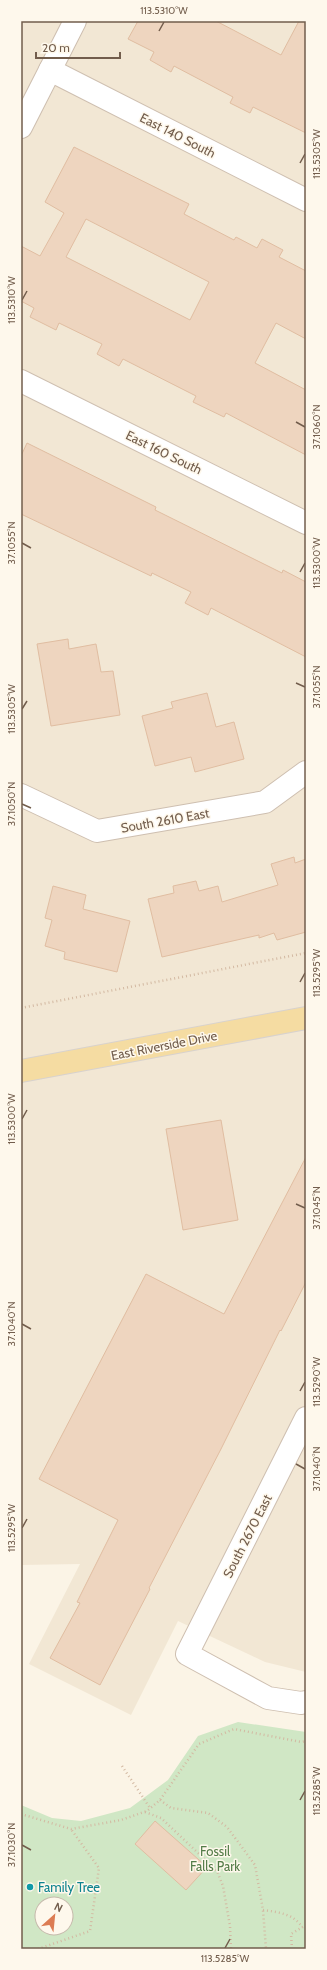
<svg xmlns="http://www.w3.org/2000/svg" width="327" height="1970" font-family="Cabin,sans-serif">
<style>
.residential{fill:#f2e7d4}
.green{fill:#d0e7c5;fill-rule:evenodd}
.building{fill:#eed5bf;stroke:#e0bda1;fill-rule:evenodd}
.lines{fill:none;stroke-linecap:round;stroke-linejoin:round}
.minor-casing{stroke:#cebfb0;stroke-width:24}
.primary-casing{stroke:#d8d2cd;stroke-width:24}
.path{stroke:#d3b9a2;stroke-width:2.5;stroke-dasharray:1 3;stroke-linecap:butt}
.minor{stroke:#fff;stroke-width:22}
.primary{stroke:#f5dca2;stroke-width:22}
.ticks{fill:none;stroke:#725d4c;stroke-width:1.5}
.culture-dot{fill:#0f9aa8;stroke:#fef8ec;stroke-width:1.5}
.labels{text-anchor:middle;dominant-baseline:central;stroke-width:3;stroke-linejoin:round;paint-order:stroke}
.street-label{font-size:13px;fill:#725d4c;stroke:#fef8ec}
.park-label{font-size:13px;fill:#547c48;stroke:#fef8ec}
.culture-label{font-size:13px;fill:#0d838f;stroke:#fef8ec;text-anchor:start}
.neatline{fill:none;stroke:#725d4c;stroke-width:1.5}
.ticks-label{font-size:10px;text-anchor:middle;fill:#725d4c}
</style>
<rect width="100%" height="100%" fill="#fbf4e6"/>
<polygon class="residential" points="21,21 306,21 306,1672 265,1662 178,1621 131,1715 29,1664 80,1564 21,1565"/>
<path class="green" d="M238 1722 306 1732V1949H21V1805L52 1818 81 1821 130 1808 168 1780 198 1736ZM42 1904H66V1928H42Z"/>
<g class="building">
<polygon points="138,21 216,21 281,55 299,21 306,21 306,133 253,107 250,113 230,103 233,97 174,66 171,72 150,60 154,52 128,39"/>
<path d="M74 147 189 204 184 214 234 240 236 237 257 248 262 239 283 250 279 257 306 271V339L276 323 255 363 306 390V455L226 413 224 417 193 402 196 396 123 359 119 366 97 354 102 344 59 323 56 330 30 317 34 308 21 301V246L40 256 64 213 45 202ZM86 219 209 282 190 320 66 257Z"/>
<polygon points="27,443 156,507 155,510 282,573 283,570 306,582 306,657 211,608 208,615 185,603 191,592 152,573 151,576 21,514 21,456"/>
<polygon points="68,639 69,649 96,644 101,672 113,671 120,715 51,726 37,644"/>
<polygon points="207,693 216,727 234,722 244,759 195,772 191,757 155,766 142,716 173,708 171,702"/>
<polygon points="294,857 295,863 306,859 306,932 277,940 274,933 259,938 259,935 162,957 148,899 174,893 173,886 196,881 199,891 218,886 222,902 278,885 271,864"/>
<polygon points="53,886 86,895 83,909 130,921 117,972 64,959 65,952 45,946 52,920 45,918"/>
<polygon points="221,1120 238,1220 183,1230 166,1129"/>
<polygon points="306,1157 306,1282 281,1331 280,1330 221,1449 149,1588 150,1589 100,1685 50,1658 80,1603 77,1602 118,1520 39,1479 146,1274 224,1314"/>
<polygon points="155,1821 207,1867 186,1890 135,1844"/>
</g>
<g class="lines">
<defs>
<g id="minor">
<polyline points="50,70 306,200"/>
<polyline points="21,127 75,21"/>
<polyline points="21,381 306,523"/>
<polyline points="21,795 97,831 265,802 306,772"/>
<polyline points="306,1418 187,1654 268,1698 301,1703 306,1702"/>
</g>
<polyline id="primary" points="21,1071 306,1018"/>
</defs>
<use href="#minor" class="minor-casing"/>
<use href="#primary" class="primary-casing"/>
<g class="path">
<polyline points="21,1008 306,953"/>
<polyline points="122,1766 150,1808"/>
<polyline points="160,1800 171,1808 208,1813 227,1827 255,1865 263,1910 266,1949"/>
<polyline points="145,1812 161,1818 217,1871 223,1886 230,1926 231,1949"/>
<polyline points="21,1814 71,1829 121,1820 147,1811 160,1800 199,1744 234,1729 301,1742 306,1741"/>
<path d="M263 1910C278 1912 294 1914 302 1927"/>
<polyline points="38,1949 90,1931 99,1868 71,1829"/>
<polyline points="292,1949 291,1934 306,1925"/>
</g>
<use href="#minor" class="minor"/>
<use href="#primary" class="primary"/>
</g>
<path class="ticks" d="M159 31 164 22M300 163 305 154M22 300 27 291M296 422 305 427M22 543 31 548M300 572 305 563M296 683 305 687M22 709 27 701M22 804 31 808M300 982 305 973M22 1119 27 1110M296 1204 305 1208M22 1324 31 1329M300 1391 305 1382M296 1464 305 1469M22 1528 27 1519M300 1800 305 1791M22 1845 31 1850M225 1948 230 1939"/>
<circle class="culture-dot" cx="30" cy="1887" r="4"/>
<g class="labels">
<g class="street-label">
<text transform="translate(178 135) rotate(27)">East 140 South</text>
<text transform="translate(164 452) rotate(26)">East 160 South</text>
<text transform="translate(165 820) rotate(-10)">South 2610 East</text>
<text transform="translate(164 1045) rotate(-11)">East Riverside Drive</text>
<text transform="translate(247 1536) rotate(-63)">South 2670 East</text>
</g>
<g class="park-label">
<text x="215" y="1851">Fossil<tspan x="215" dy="15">Falls Park</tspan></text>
</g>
<g class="culture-label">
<text x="38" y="1887">Family Tree</text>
</g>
</g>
<rect width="327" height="1970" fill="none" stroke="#fef8ec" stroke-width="44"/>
<g transform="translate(54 1916) rotate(27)"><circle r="19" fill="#fef8ec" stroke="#c6baac"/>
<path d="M0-3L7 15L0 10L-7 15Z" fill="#dc7c53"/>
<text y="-6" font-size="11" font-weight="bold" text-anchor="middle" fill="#725d4c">N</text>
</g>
<path d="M36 52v6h84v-6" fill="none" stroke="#725d4c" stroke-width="2"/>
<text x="42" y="52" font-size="12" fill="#725d4c" stroke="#fef8ec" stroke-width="3" paint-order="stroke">20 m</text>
<rect x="22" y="22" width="283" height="1926" class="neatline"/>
<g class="ticks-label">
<text x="164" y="14">113.5310°W</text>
<text transform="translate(316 154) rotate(-90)" y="4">113.5305°W</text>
<text transform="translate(11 300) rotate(-90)" y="4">113.5310°W</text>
<text transform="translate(316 427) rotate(-90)" y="4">37.1060°N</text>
<text transform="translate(11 543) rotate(-90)" y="4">37.1055°N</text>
<text transform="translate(316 563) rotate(-90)" y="4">113.5300°W</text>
<text transform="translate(316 687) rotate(-90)" y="4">37.1055°N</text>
<text transform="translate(11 709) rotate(-90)" y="4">113.5305°W</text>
<text transform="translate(11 804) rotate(-90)" y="4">37.1050°N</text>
<text transform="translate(316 973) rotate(-90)" y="4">113.5295°W</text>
<text transform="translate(11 1119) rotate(-90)" y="4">113.5300°W</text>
<text transform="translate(316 1208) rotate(-90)" y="4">37.1045°N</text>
<text transform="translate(11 1324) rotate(-90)" y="4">37.1040°N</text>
<text transform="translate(316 1382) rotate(-90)" y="4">113.5290°W</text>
<text transform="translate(316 1469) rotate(-90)" y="4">37.1040°N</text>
<text transform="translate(11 1528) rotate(-90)" y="4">113.5295°W</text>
<text transform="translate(316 1791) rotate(-90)" y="4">113.5285°W</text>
<text transform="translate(11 1845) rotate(-90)" y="4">37.1030°N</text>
<text x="225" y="1962">113.5285°W</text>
</g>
</svg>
